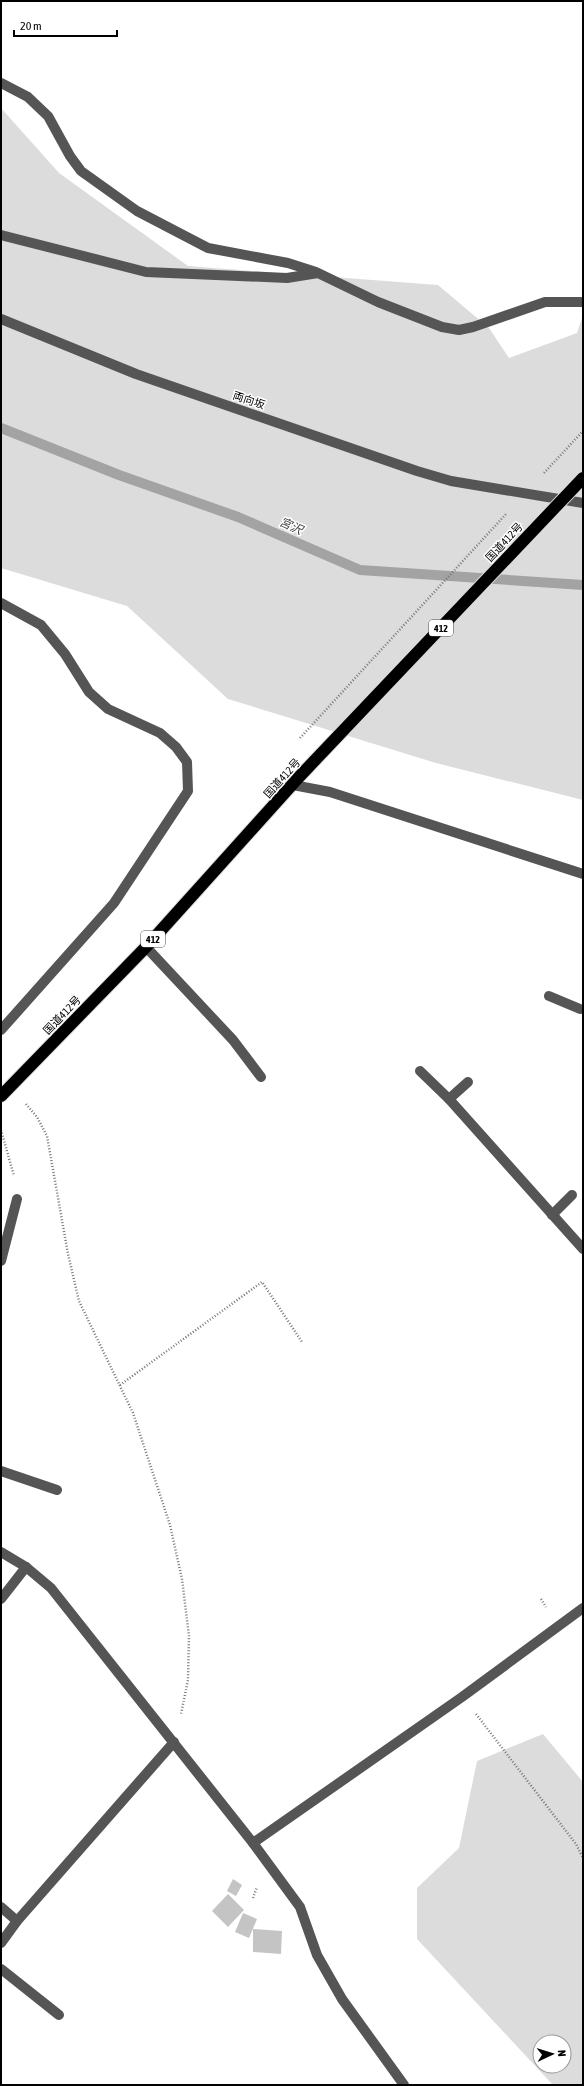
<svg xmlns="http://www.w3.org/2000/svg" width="584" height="2086" font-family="'Asap Condensed','Noto Sans JP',sans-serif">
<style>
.green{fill:#dcdcdc;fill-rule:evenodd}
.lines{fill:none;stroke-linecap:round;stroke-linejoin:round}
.stream{stroke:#a3a3a3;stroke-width:10}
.building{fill:#c4c4c4}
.highway-casing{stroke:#dbdbdb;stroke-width:14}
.path{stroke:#777;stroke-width:2.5;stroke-dasharray:1 2;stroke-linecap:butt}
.minor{stroke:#555;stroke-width:10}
.highway{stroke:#000;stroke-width:12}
.highway-bridge-casing{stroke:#dbdbdb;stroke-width:14;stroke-linecap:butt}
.highway-bridge{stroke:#000;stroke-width:12}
.labels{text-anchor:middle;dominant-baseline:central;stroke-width:3;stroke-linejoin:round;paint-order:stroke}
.shield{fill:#fff;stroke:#4c4c4c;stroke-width:1}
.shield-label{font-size:10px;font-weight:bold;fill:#000}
.street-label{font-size:11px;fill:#000;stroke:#fff}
.water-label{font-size:12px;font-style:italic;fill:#444;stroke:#fff}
</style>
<rect width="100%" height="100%" fill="#fff"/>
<g class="green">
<polygon points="1,108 59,173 188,266 438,285 489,328 509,358 577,333 583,315 583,800 436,763 228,699 127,606 1,568"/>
<path d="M543 1734 583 1782V2085H553L417 1939V1888L459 1848 477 1761ZM540 2042H564V2066H540Z"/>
</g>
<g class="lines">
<polyline class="stream" points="1,428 119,475 238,517 360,570 583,585"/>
</g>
<g class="building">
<polygon points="233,1879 242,1885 236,1896 227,1891"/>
<polygon points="228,1894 244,1910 228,1927 212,1911"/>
<polygon points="243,1913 257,1919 249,1938 235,1932"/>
<polygon points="253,1929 282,1931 281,1954 253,1952"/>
</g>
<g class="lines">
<defs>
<polyline id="highway" points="1,1096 146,947 299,777"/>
</defs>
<use href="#highway" class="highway-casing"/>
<g class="path">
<polyline points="544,473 583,431"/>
<polyline points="300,738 507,513"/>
<polyline points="26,1104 37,1117 47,1136 68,1254 79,1301 133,1413 170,1525 182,1579 189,1636 188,1680 181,1714"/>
<polyline points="1,1130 14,1176"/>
<polyline points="120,1385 262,1282 302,1342"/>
<polyline points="541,1599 546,1607"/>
<polyline points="476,1714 576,1844 583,1858"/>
<polyline points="253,1898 257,1887"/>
</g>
<g class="minor">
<polyline points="1,83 28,97 48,116 70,156 81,171 137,211 208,248 288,263 316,272"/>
<polyline points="1,235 146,272 287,278 318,273 378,302 442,327 459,330 473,327 545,302 583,302"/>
<polyline points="1,319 136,374 417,471 451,481 583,503"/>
<polyline points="1,603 41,625 65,654 89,692 108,709 160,733 176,747 187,762 188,791 114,903 1,1030"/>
<polyline points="293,785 330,792 583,874"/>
<polyline points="146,947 233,1040 261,1077"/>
<polyline points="549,996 580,1009"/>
<polyline points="420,1071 449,1099 583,1249"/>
<polyline points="449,1099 468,1082"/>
<polyline points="552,1215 572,1195"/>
<polyline points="1,1261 17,1199"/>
<polyline points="1,1471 57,1490"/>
<polyline points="1,1552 26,1567 51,1588 253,1843 300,1907 317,1955 342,1999 404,2085"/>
<polyline points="1,1599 26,1567"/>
<polyline points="253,1843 462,1697 583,1608"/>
<polyline points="1,1907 17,1921"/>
<polyline points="1,1943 17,1921 174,1742"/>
<polyline points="1,1969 59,2015"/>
</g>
<use href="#highway" class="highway"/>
<defs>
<polyline id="highway-bridge" points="299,777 583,478"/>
</defs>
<use href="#highway-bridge" class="highway-bridge-casing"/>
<use href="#highway-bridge" class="highway-bridge"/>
</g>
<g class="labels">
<g class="shield">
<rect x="429" y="620" width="24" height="16" rx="3"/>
<rect x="141" y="931" width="24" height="16" rx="3"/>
</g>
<g class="shield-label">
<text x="441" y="628">412</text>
<text x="153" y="939">412</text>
</g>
<g class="street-label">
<text transform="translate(249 400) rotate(19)">両向坂</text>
<text transform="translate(504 542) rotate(-47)">国道412号</text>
<text transform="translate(282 778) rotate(-48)">国道412号</text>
<text transform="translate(62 1015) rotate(-46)">国道412号</text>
</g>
<g class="water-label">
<text transform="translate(291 526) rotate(24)">宮沢</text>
</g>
</g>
<rect width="584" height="2086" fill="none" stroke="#000000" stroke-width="4"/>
<g transform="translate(552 2054) rotate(86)"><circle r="19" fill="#ffffff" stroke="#999999"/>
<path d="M0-3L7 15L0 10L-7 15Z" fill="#000000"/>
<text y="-6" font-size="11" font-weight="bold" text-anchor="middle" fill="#000000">N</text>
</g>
<path d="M14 30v6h103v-6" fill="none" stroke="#000000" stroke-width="2"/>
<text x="20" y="30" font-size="12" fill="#000000" stroke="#ffffff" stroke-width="3" paint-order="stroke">20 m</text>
</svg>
